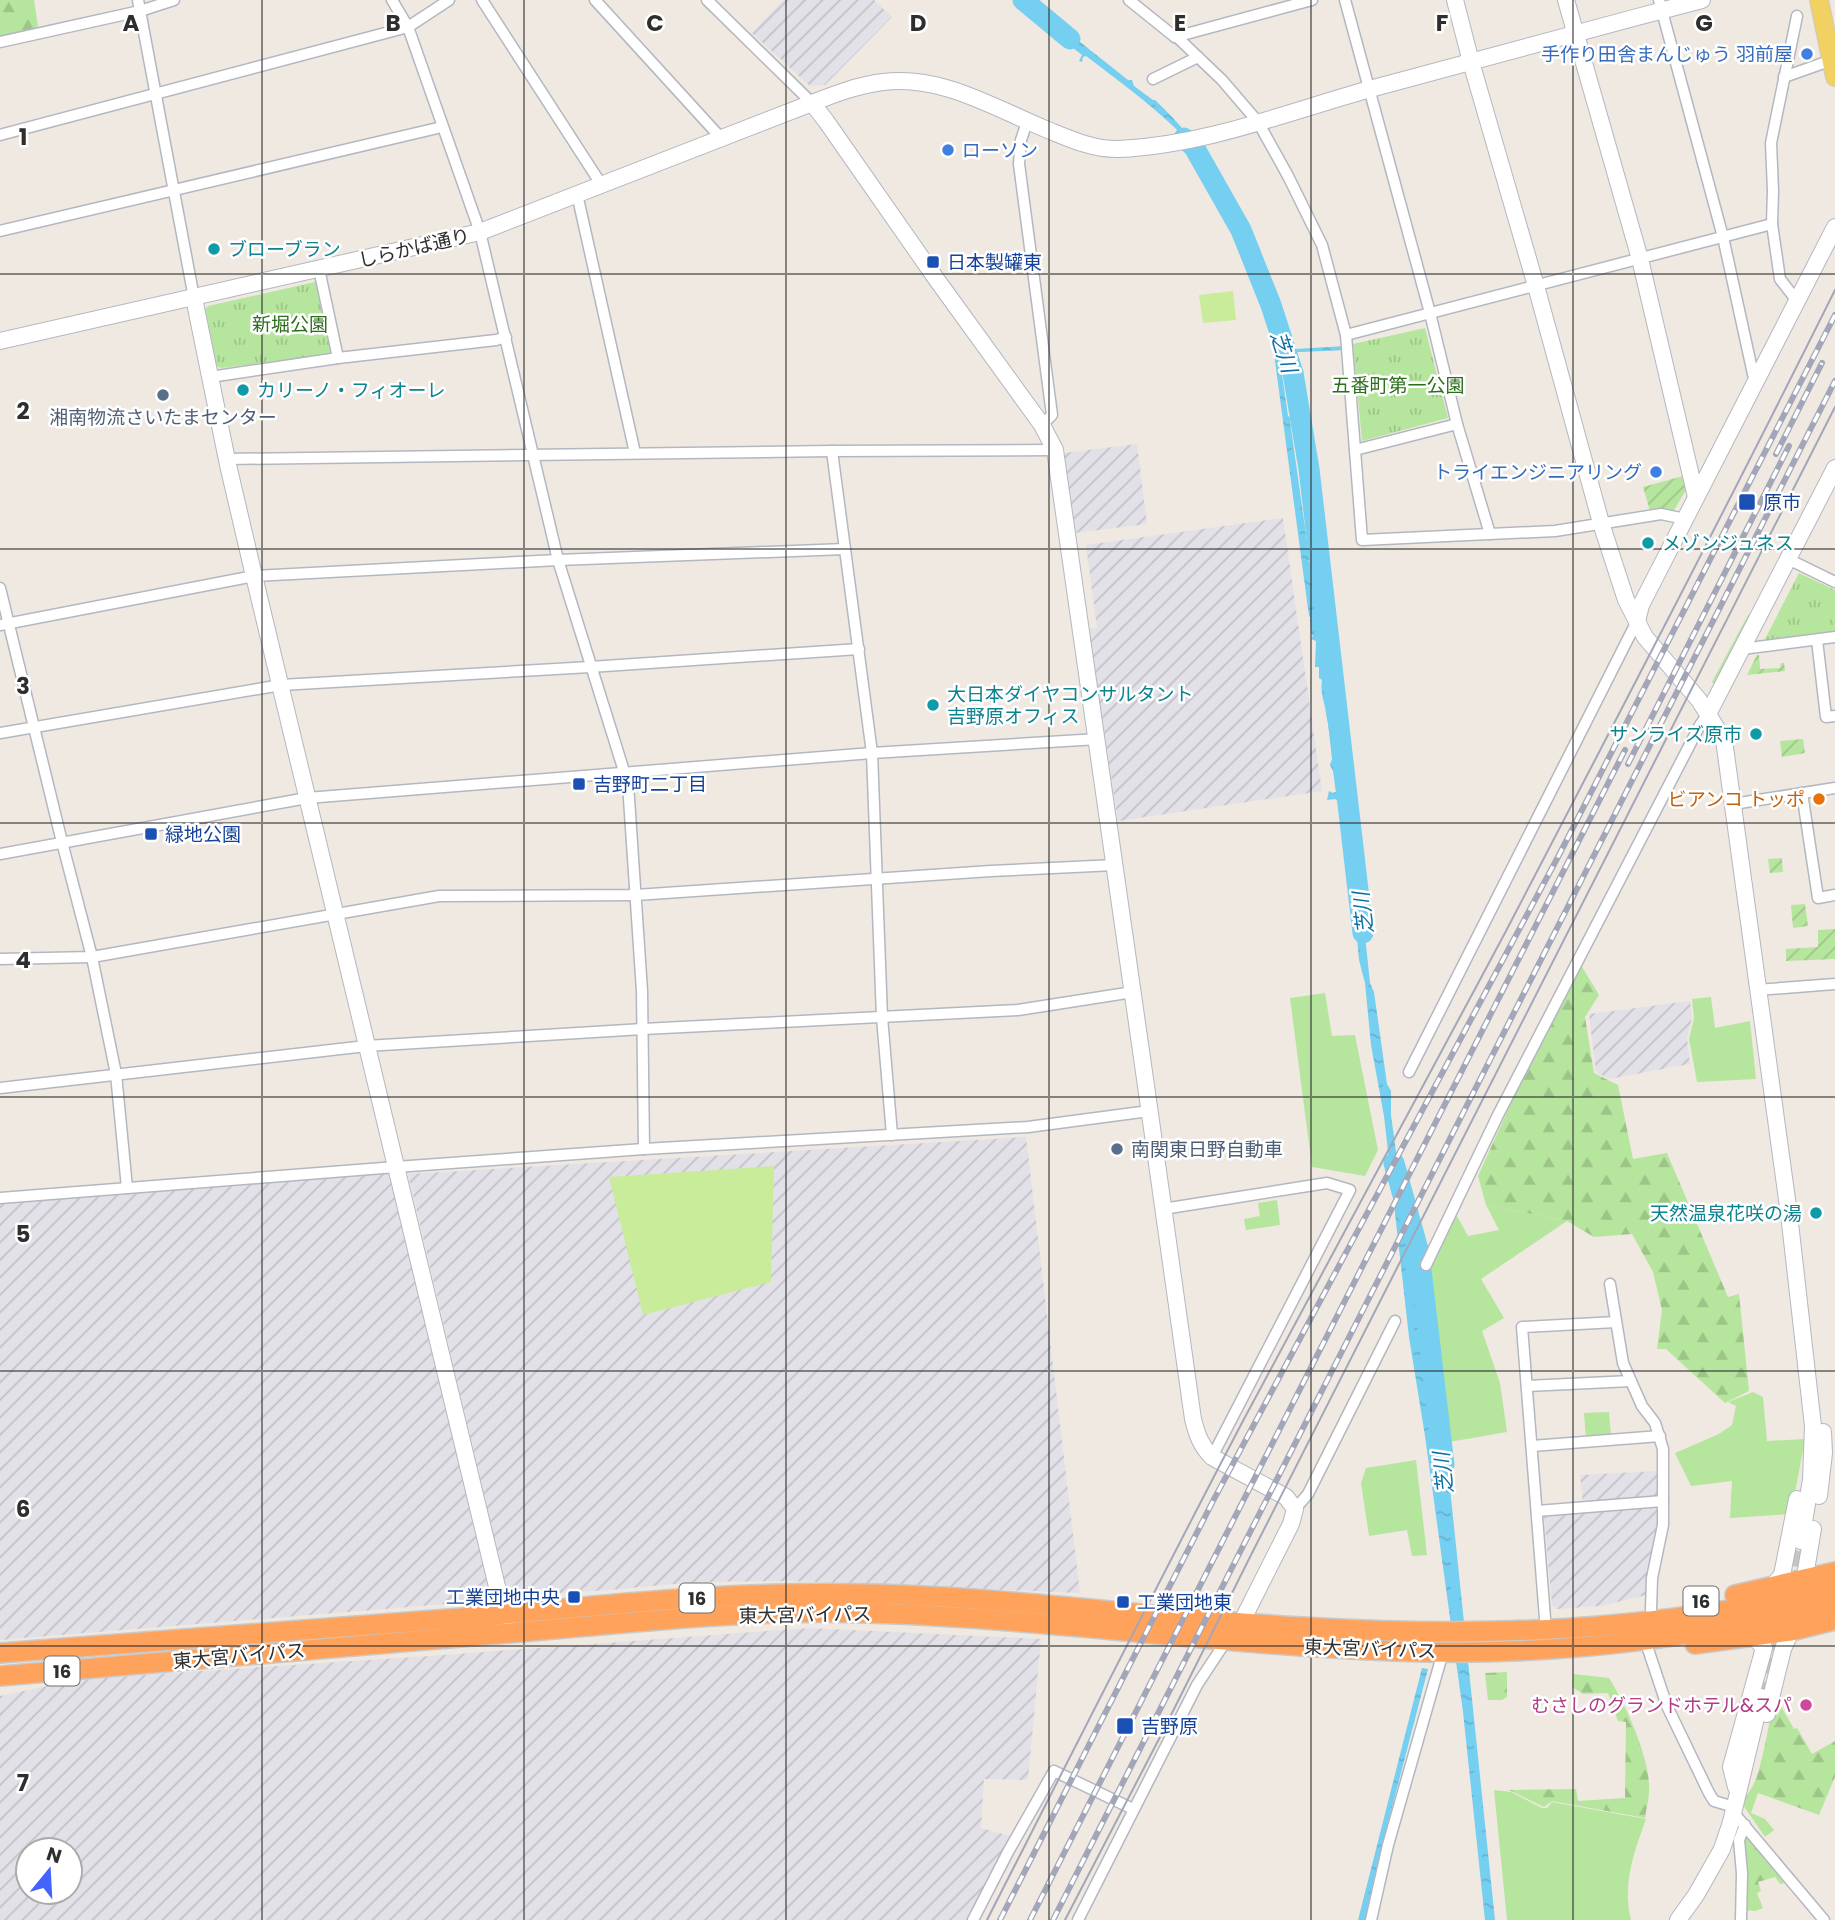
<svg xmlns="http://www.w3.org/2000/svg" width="1835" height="1920" font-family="Poppins,'Noto Sans JP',sans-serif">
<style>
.industrial{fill:url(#industrial-furrows);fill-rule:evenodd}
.grass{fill:#b6e59e}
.forest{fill:url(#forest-firs)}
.park{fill:url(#park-tufts)}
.garden{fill:url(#garden-furrows)}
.pitch{fill:#c9ec9a}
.water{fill:url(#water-ripples)}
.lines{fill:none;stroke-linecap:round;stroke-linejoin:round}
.river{stroke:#75cff0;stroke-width:21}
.secondary-tunnel{stroke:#c8c4bd;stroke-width:16;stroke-dasharray:16 8;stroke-linecap:butt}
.street-casing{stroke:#b4b7c1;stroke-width:13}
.secondary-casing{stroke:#b4b7c1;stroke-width:18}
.primary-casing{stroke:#c9c9c9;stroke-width:20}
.highway-casing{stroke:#c9c9c9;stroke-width:22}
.street{stroke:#fff;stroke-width:10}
.secondary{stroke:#fff;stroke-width:16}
.primary{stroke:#f2d163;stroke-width:18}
.highway{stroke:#ffa35c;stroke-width:19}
.tram{stroke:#a3a6b8;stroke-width:2}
.rail-casing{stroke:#a3a6b8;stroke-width:6}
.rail{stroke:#fff;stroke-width:3.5;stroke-dasharray:10;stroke-linecap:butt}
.grid{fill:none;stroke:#2e2e2e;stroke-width:2;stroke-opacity:0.55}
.shop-dot{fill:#3f7fe0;stroke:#fff;stroke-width:2.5}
.culture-dot{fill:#0f9aa8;stroke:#fff;stroke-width:2.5}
.transit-dot{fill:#1a4fb4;stroke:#fff;stroke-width:2.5}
.service-dot{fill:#5c6f8a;stroke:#fff;stroke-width:2.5}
.food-dot{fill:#e8710a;stroke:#fff;stroke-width:2.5}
.hotel-dot{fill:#d1479c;stroke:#fff;stroke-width:2.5}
.labels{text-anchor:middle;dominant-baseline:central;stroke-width:5;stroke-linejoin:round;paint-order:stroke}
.shield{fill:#fff;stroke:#6d6d6d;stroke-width:2}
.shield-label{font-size:18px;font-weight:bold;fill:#2e2e2e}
.shop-label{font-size:19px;fill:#366cbe;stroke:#fff;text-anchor:end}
.street-label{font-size:19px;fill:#2e2e2e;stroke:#fff}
.culture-label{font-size:19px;fill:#0d838f;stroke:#fff;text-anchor:start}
.transit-label{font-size:19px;fill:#164399;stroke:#fff;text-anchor:start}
.park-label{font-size:19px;fill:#2c6e1b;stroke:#fff}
.service-label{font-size:19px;fill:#4e5e75;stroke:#fff}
.food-label{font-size:19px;fill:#c56008;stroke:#fff;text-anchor:end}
.hotel-label{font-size:19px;fill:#b23c85;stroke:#fff;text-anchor:end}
.water-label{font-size:21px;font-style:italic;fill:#0d6fa3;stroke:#fff}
.grid-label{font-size:23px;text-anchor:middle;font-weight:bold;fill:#2e2e2e;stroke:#fff;stroke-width:5;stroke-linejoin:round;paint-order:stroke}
</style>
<defs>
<pattern id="industrial-furrows" width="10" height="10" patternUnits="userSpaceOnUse" patternTransform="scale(1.75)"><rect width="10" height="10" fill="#e3e1e8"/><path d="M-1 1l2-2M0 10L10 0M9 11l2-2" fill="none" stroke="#c3c1c7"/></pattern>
<pattern id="forest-firs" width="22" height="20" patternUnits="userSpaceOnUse" patternTransform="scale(1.75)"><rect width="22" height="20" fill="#b6e59e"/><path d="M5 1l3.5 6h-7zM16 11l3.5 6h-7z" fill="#9dc588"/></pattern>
<pattern id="park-tufts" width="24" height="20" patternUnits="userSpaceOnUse" patternTransform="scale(1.75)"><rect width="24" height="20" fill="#b6e59e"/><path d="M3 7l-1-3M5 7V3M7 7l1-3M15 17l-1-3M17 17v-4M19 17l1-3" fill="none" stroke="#9dc588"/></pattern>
<pattern id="garden-furrows" width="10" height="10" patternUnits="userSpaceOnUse" patternTransform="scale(1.75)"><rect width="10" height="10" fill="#b6e59e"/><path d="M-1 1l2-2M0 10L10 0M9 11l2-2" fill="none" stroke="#9dc588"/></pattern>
<pattern id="water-ripples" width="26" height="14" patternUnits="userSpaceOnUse" patternTransform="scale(1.75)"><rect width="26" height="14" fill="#75cff0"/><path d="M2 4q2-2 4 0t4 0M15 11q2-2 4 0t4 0" fill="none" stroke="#66b2ce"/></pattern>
</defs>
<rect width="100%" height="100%" fill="#efe9e1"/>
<g class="industrial">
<polygon points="783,0 874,0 892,17 825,85 810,86 752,33"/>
<polygon points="1137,444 1147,524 1074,533 1064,453"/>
<polygon points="1283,518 1322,791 1118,821 1088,629 1097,628 1086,545"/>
<polygon points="1690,1001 1692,1018 1687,1039 1690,1064 1609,1079 1596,1072 1589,1014"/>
<polygon points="1026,1137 1080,1593 791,1581 697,1582 609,1590 508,1596 408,1174"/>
<polygon points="392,1173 496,1600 0,1640 0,1203"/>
<polygon points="1658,1471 1660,1527 1646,1595 1601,1606 1556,1609 1552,1605 1544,1514 1584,1512 1580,1475"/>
<path d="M809 1628 1041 1639 1028 1780 984 1779 981 1828 1014 1837 970 1920H0V1696L80 1679 430 1656ZM28 1850H70V1892H28Z"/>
</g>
<g class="grass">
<polygon points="1748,615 1751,617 1715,686 1712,682"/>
<polygon points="1325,993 1332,1036 1355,1035 1378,1150 1365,1176 1312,1167 1290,998"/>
<polygon points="1711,997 1715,1028 1750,1021 1756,1079 1697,1082 1689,1039 1694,1018 1692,999"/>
<polygon points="1277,1200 1280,1225 1246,1230 1244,1219 1260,1216 1258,1203"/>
<polygon points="1486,1205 1567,1221 1481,1279 1504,1318 1482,1331 1500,1383 1507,1432 1449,1442 1425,1256 1450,1218 1457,1216 1468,1236 1499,1230"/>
<polygon points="1753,1392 1763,1397 1767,1441 1805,1439 1791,1514 1730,1518 1732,1481 1691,1486 1675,1453 1719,1434 1732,1425 1736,1406 1728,1402"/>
<polygon points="1609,1412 1611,1436 1586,1438 1584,1413"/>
<polygon points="1416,1460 1427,1555 1412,1556 1407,1530 1369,1536 1361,1483 1366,1468"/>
<path d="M1494 1790 1511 1792 1542 1808H1547L1552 1802 1646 1819C1634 1852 1622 1884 1631 1920H1507Z"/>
</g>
<g class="forest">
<polygon points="0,0 34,0 38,27 0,36"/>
<polygon points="1581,965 1599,995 1585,1017 1594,1073 1618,1085 1633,1159 1667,1153 1728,1297 1739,1294 1749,1391 1725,1403 1666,1349 1657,1349 1662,1310 1653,1272 1632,1234 1594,1237 1567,1221 1486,1205 1478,1176 1516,1092"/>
<polygon points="1507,1672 1507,1697 1502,1700 1488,1700 1485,1673"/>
<path d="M1573 1674 1609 1678C1625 1703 1651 1760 1649 1791 1649 1800 1646 1809 1645 1818L1552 1801 1544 1807 1509 1790 1576 1789 1578 1801 1625 1798 1626 1722 1618 1721 1608 1693 1583 1694 1572 1687Z"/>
<path d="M1775 1696 1794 1729 1797 1728 1812 1754 1835 1741V1777L1819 1815 1758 1793 1751 1813 1765 1819 1774 1830 1765 1837 1743 1805C1745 1795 1753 1789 1757 1776 1765 1750 1769 1722 1775 1696Z"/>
<polygon points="1745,1831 1784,1883 1780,1884 1775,1877 1758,1882 1761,1891 1757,1893 1763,1908 1756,1911 1743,1910 1742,1841"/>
</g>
<g class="park">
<polygon points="315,282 319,284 334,349 331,355 221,368 216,366 205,309 208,306"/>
<polygon points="1425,328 1448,418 1362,441 1353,344"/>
<polygon points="1799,573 1835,590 1835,631 1764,641"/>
</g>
<g class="garden">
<polygon points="1683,476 1686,490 1673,512 1650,511 1643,487"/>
<polygon points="1757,655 1759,655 1760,669 1780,668 1781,663 1784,663 1785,671 1747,675"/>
<polygon points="1803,739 1805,753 1782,757 1780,741"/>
<polygon points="1782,858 1783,872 1770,873 1768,859"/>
<polygon points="1805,904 1808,926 1793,928 1791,905"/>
<polygon points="1835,929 1835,959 1786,961 1786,949 1818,947 1818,930"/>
</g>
<g class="pitch">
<polygon points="1233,291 1236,320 1203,323 1199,295"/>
<polygon points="774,1166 771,1282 643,1315 609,1177"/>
</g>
<g class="water">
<path d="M1050 20 1055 22 1128 80H1132L1134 86 1153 100H1155C1224 165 1270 255 1279 350L1345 346V350L1279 353 1288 416 1291 418 1290 421 1309 556 1315 554 1320 556 1318 564 1313 563 1312 560H1308C1315 570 1313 585 1315 597 1318 612 1323 626 1324 641L1326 644 1324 647 1329 704 1332 705 1333 710 1330 711 1336 759 1344 796H1346L1345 809 1358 905 1362 907 1370 983 1374 992 1387 1084 1391 1091V1115L1416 1297 1450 1488 1495 1920H1485L1463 1712 1425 1436 1409 1337 1384 1116 1371 1045 1365 983 1359 960 1352 884 1339 802 1335 799 1327 800 1329 791 1332 793 1336 792 1333 771 1330 765 1332 759C1331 744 1329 728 1326 713 1324 698 1320 696 1322 680L1319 678V667H1315L1316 641 1311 639 1313 636 1311 633 1310 619 1311 618 1309 616 1275 361C1274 349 1270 339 1269 328L1266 317 1269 316C1253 247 1226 178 1174 127 1147 101 1116 79 1086 56L1083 57 1082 62 1079 61 1082 55 1059 37H1063L1059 31 1055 32 1047 25Z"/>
<polygon points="1422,1668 1428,1669 1388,1823 1366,1920 1358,1920"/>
</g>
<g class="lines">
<g class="river">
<polyline points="1023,0 1070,39"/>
<polyline points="1184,138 1194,147 1241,230 1271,305 1293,373 1309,469 1363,933"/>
<polyline points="1394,1163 1419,1253 1444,1465"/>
</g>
<g class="secondary-tunnel">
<polyline points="1790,1590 1801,1541"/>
<polyline points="1761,1697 1781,1622"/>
</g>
<defs>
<g id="street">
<polyline points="138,0 194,298"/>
<polyline points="392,0 408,27 480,232 558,560 628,784 642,991 644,1149"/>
<polyline points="482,0 601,184"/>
<polyline points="595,0 721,138"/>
<polyline points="707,0 812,103"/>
<polyline points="1129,0 1175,37 1178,38 1222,80 1258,122 1288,176 1322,245 1346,335 1362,540 1555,531 1661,514 1685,519"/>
<polyline points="1345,0 1430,313 1457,424 1490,534"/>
<polyline points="1659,0 1723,237 1755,383"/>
<polyline points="1175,37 1312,0"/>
<polyline points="0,42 140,11 174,0"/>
<polyline points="1784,77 1832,60"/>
<polyline points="1153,79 1198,57"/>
<polyline points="1027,122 1021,140 1019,164 1052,415 1042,425"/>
<polyline points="0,135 408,27 449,0"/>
<polyline points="577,194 635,453"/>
<polyline points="0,231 442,127"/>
<polyline points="319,269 338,358"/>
<polyline points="1797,301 1780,279 1772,224 1773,191 1771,143 1797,16"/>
<polyline points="1346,335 1772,224"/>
<polyline points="210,377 338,358 496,340 506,337"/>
<polyline points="1355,450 1457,424"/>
<polyline points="832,451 872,753 882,1017 892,1135"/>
<polyline points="227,459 832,451 1055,450"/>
<polyline points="1788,559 1835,582"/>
<polyline points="0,588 62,842 92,957 116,1074 127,1188"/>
<polyline points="0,625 254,576 558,560 845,549"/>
<polyline points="1817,640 1826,717 1835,716"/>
<polyline points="1742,649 1835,637"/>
<polyline points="0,733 281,685 590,667 859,649"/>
<polyline points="1802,793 1818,898 1835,895"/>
<polyline points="1733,804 1835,788"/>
<polyline points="0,854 307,798 872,753 1098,739"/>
<polyline points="0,959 92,957 439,896 636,895 991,871 1115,865"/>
<polyline points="1757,990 1835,984"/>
<polyline points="1409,1072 1637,621"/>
<polyline points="0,1088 366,1046 643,1029 1018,1010 1133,992"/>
<polyline points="0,1198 396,1167 644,1149 1028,1127 1149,1111"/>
<polyline points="1163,1209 1327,1183 1350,1190 1212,1457"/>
<polyline points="1426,1265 1498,1115 1700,725 1708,714"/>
<polyline points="1610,1284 1623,1363 1642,1406 1655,1423 1663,1449 1663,1525 1652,1578 1651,1609"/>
<polyline points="1527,1386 1631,1381"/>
<polyline points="1532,1446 1660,1436"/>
<polyline points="1295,1509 1308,1494 1395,1321"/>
<polyline points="1537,1511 1663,1501"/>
<polyline points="1546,1631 1522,1327 1616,1322"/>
<polyline points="1648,1649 1667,1706 1709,1793 1714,1801 1734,1807"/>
<polyline points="1733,1812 1824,1920"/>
<polyline points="973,1920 1008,1852 1054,1771 1133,1809"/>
<polyline points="1078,1920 1197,1685 1226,1641"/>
<polyline points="1371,1920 1388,1845 1443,1652"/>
<polyline points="1741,1920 1742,1873 1739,1840 1745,1825"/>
</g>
<g id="secondary">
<polyline points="1455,0 1471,62 1536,286 1601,523 1626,600 1645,637 1699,700 1724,740 1789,1214 1813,1426 1811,1479 1801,1541"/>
<polyline points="1566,0 1640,259 1696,497"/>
<path d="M812 103 826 121 937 280 1042 425 1055 450C1103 773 1147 1096 1193 1419 1197 1435 1201 1446 1212 1457L1286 1497 1295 1509 1291 1524 1241 1623 1235 1630"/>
<polyline points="194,298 228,465 254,576 506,1624"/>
<path d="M0 341 480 232 812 103C835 94 858 85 883 82 943 75 994 108 1048 130 1070 139 1094 150 1119 149 1205 145 1288 112 1370 89 1480 59 1591 29 1702 0"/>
<polyline points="1637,621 1641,605 1835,227"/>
<polyline points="1708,714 1835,468"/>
<polyline points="1819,1496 1824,1453 1823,1432"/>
<polyline points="1812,1578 1806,1570 1813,1529"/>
<polyline points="1771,1588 1782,1575 1797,1499"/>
<polyline points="1767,1714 1783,1649 1791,1631"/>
<polyline points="1736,1787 1731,1767 1764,1648 1754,1637"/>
<polyline points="1678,1920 1696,1895 1722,1849 1731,1822 1761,1697"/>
</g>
<polyline id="primary" points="1819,0 1835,77"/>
<g id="highway">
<polyline points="1735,1595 1835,1572"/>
<polyline points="1695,1644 1791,1631 1835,1620"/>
<path d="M0 1653C154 1642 308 1631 462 1618 597 1606 732 1590 868 1594 1013 1597 1157 1619 1302 1627 1482 1638 1659 1632 1835 1588"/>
<path d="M0 1676C169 1662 338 1648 508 1633 627 1623 748 1609 868 1613 1044 1618 1219 1645 1394 1651 1542 1657 1692 1640 1835 1604"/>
</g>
</defs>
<use href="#street" class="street-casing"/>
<use href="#secondary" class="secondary-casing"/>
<use href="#primary" class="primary-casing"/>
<use href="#highway" class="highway-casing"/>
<use href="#street" class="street"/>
<use href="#secondary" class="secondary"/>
<use href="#primary" class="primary"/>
<use href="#highway" class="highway"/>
<g class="tram">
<path d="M987 1920C1072 1753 1157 1585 1244 1419 1330 1256 1419 1094 1506 931 1617 718 1728 505 1835 290"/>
<polyline points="1065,1920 1159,1739 1251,1555 1835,407"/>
</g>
<defs>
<g id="rail">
<polyline points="1776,454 1822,363"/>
<polyline points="1628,764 1789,446"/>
<polyline points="1000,1920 1213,1501 1559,855 1835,315"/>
<polyline points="1030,1920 1625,750"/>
<polyline points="1053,1920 1835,381"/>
</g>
</defs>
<use href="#rail" class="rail-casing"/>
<use href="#rail" class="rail"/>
</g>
<path class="grid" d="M262 0V1920M524 0V1920M786 0V1920M1049 0V1920M1311 0V1920M1573 0V1920M0 274H1835M0 549H1835M0 823H1835M0 1097H1835M0 1371H1835M0 1646H1835"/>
<g class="shop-dot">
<circle cx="1807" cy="54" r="7"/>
<circle cx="948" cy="150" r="7"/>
<circle cx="1656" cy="472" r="7"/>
</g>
<g class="culture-dot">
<circle cx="214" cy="249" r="7"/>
<circle cx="243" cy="390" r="7"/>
<circle cx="1648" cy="543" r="7"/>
<circle cx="933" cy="705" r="7"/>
<circle cx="1756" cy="734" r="7"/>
<circle cx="1816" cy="1213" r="7"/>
</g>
<g class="transit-dot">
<rect x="926" y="255" width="14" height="14" rx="3.5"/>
<rect x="1738" y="493" width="18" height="18" rx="3.5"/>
<rect x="572" y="777" width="14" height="14" rx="3.5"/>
<rect x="144" y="827" width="14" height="14" rx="3.5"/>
<rect x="567" y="1590" width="14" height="14" rx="3.5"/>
<rect x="1116" y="1595" width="14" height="14" rx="3.5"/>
<rect x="1116" y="1717" width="18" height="18" rx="3.5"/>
</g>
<g class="service-dot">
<circle cx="163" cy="395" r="7"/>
<circle cx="1117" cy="1149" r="7"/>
</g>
<circle class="food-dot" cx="1819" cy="799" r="7"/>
<circle class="hotel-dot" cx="1806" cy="1705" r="7"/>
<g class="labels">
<g class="shield">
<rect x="679.5" y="1583.5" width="35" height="29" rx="5"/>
<rect x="1683.5" y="1586.5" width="35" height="29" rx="5"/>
<rect x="44.5" y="1656.5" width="35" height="29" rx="5"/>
</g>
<g class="shield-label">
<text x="697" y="1598">16</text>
<text x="1701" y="1601">16</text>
<text x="62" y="1671">16</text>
</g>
<g class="shop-label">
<text x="1793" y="54">手作り田舎まんじゅう 羽前屋</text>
<text x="962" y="150" text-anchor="start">ローソン</text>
<text x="1642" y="472">トライエンジニアリング</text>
</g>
<g class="street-label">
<text transform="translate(414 248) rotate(-13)">しらかば通り</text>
<text transform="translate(805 1615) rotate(-1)">東大宮バイパス</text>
<text transform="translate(1370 1649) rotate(2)">東大宮バイパス</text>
<text transform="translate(239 1656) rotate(-5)">東大宮バイパス</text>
</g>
<g class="culture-label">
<text x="228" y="249">ブローブラン</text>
<text x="257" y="390">カリーノ・フィオーレ</text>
<text x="1662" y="543">メゾンジュネス</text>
<text x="947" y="694">大日本ダイヤコンサルタント<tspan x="947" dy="22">吉野原オフィス</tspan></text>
<text x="1742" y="734" text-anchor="end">サンライズ原市</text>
<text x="1802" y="1213" text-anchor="end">天然温泉花咲の湯</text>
</g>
<g class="transit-label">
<text x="947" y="262">日本製罐東</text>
<text x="1763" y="502">原市</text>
<text x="593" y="784">吉野町二丁目</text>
<text x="165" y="834">緑地公園</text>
<text x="560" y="1597" text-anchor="end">工業団地中央</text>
<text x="1137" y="1602">工業団地東</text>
<text x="1141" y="1726">吉野原</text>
</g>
<g class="park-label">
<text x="290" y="324">新堀公園</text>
<text x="1398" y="385">五番町第一公園</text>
</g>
<g class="service-label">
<text x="163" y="417">湘南物流さいたまセンター</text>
<text x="1131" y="1149" text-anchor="start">南関東日野自動車</text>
</g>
<g class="food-label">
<text x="1805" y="799">ビアンコ トッポ</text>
</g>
<g class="hotel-label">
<text x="1792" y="1705">むさしのグランドホテル&amp;スパ</text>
</g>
<g class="water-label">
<text transform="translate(1284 352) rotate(72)">芝川</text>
<text transform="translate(1363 913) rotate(-97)">芝川</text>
<text transform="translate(1443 1473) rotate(-96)">芝川</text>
</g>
</g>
<g class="grid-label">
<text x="131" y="31">A</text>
<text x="393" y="31">B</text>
<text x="655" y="31">C</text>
<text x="918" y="31">D</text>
<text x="1180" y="31">E</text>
<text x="1442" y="31">F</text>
<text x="1704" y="31">G</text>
<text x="23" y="145">1</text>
<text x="23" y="419">2</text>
<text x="23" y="694">3</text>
<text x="23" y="968">4</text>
<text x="23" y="1242">5</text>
<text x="23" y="1517">6</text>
<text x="23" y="1791">7</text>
</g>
<g transform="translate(49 1871) rotate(18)"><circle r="33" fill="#ffffff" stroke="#ababab" stroke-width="2"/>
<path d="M0-5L12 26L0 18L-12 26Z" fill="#4264fb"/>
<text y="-10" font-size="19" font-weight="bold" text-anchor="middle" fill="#2e2e2e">N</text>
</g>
</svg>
